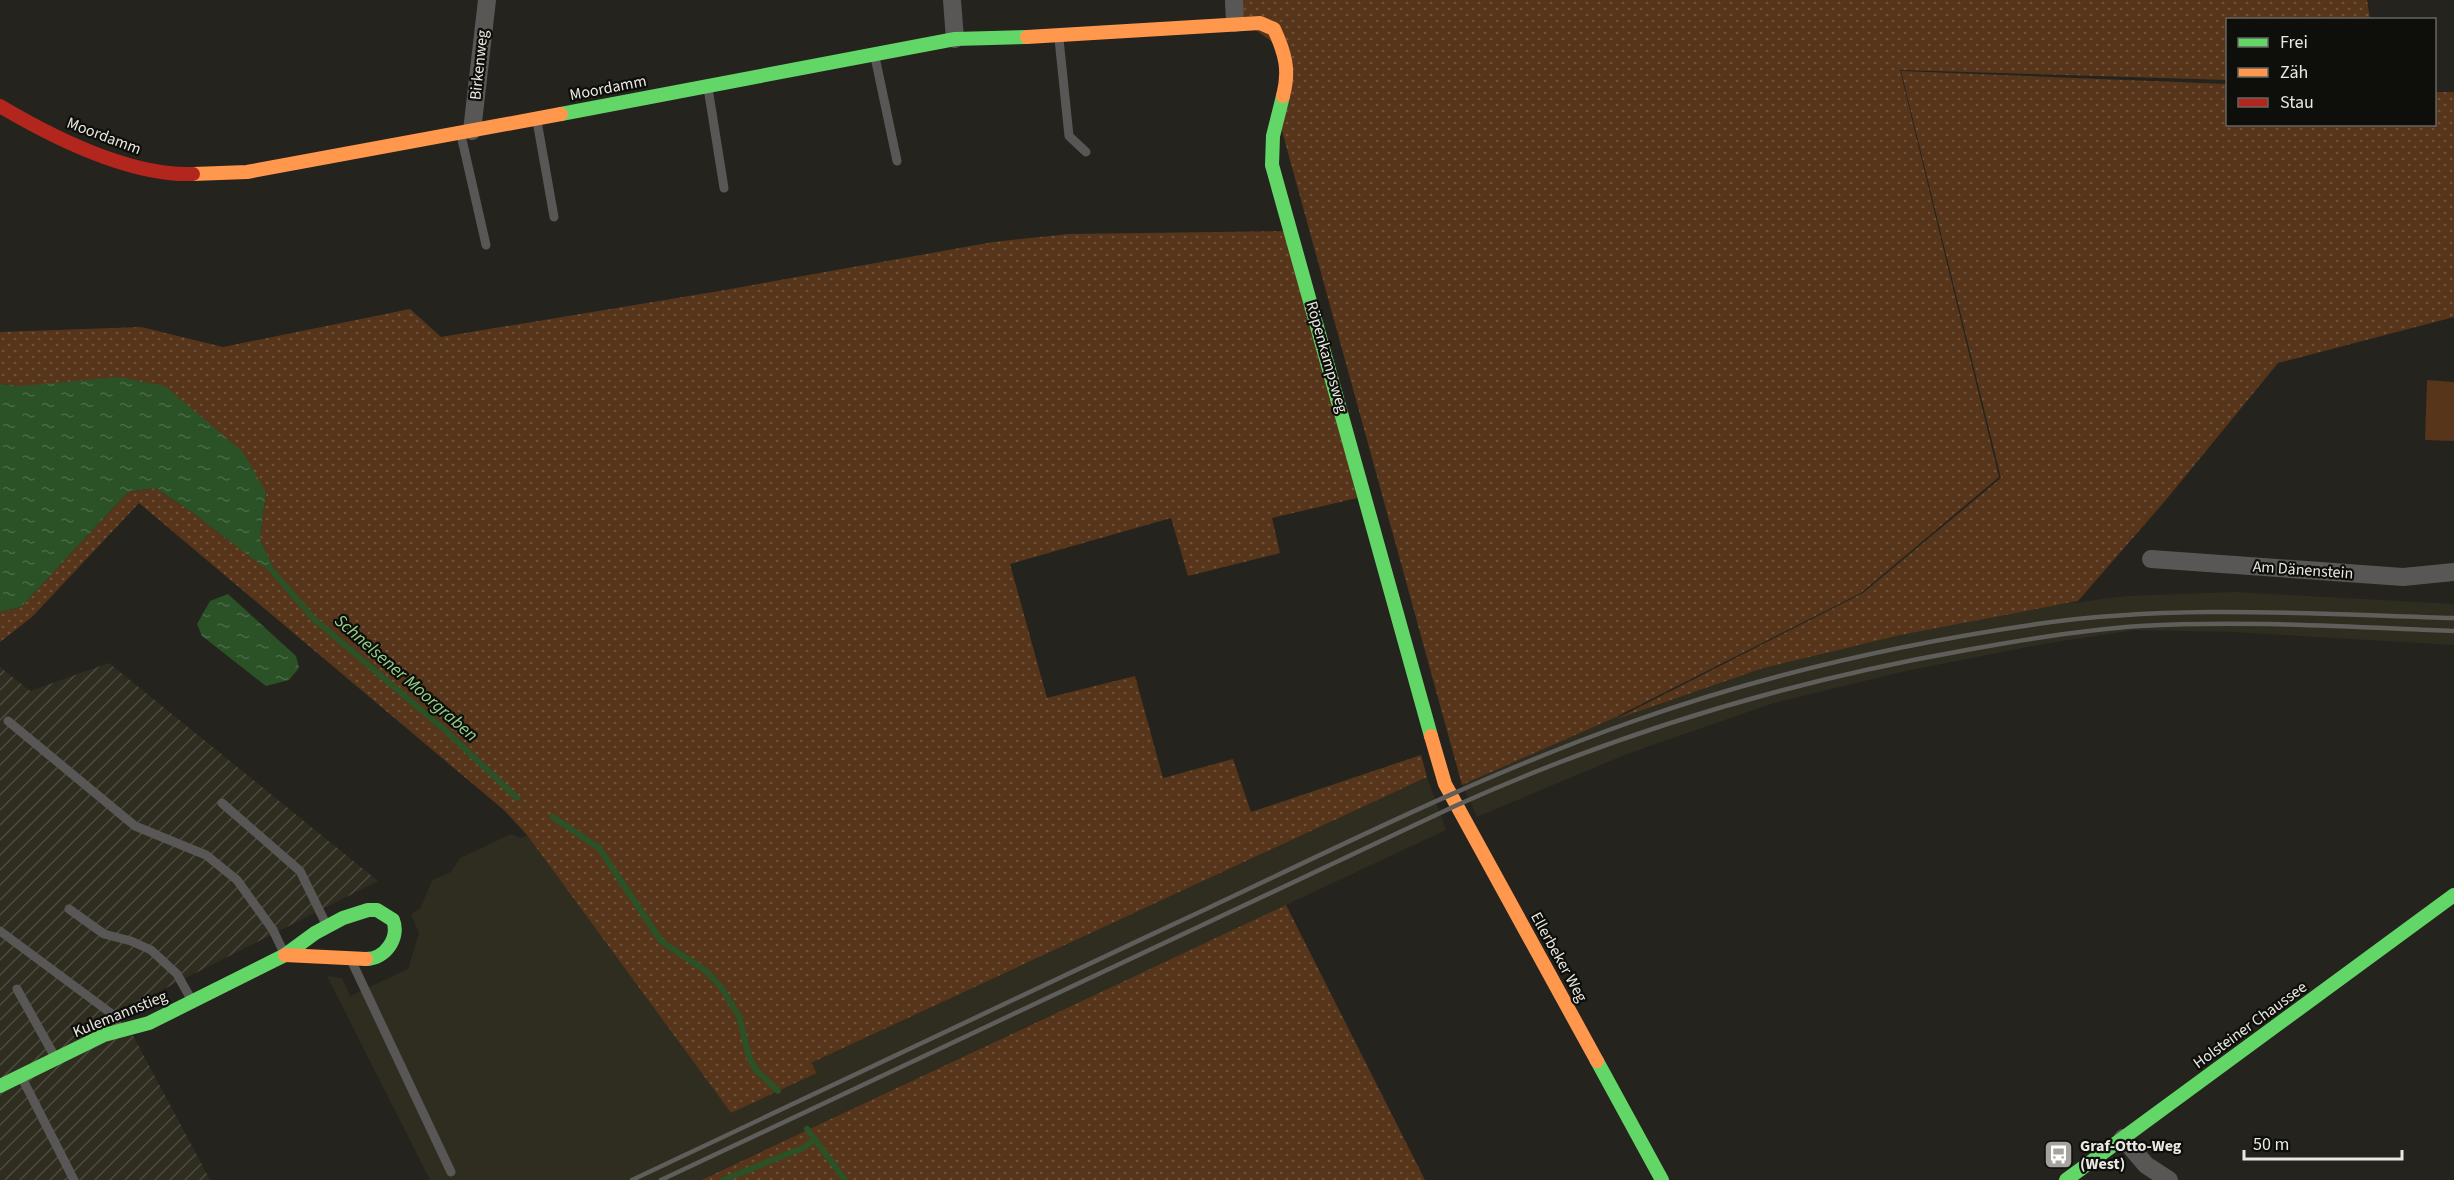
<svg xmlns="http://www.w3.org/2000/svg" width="2454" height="1180" viewBox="0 0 2454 1180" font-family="'Source Sans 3',sans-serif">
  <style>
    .built { fill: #2f2d20 }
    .industrial { fill: url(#industrial-furrows) }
    .grass { fill: url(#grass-dots) }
    .garden { fill: #56351a }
    .water { fill: url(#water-ripples) }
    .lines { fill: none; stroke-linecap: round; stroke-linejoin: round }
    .stream { stroke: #2b5126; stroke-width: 6 }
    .lane { stroke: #585755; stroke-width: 9 }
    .street { stroke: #585755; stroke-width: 18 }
    .fast { stroke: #63d668; stroke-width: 14 }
    .slow { stroke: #ff974d; stroke-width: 14 }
    .jam { stroke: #b3261e; stroke-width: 14 }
    .rail { stroke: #5f5e5a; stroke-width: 4.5 }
    .labels { text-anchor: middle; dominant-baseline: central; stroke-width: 4.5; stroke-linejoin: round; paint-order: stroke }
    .street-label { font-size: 16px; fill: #e9e8e3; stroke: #0e0e0a }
    .poi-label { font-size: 16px; font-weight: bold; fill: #e9e8e3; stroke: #0e0e0a; text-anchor: start }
    .water-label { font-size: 18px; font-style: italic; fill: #92d28b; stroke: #0e0e0a }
  </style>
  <defs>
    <pattern id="industrial-furrows" width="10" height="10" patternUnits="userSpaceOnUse" patternTransform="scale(1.5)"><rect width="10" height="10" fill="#2f2d20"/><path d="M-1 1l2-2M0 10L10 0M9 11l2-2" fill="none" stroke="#4d4b40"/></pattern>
    <pattern id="grass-dots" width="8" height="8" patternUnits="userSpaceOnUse" patternTransform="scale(1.5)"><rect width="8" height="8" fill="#56351a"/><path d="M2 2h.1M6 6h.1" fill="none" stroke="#6e523b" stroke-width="1.8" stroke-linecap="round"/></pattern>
    <pattern id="water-ripples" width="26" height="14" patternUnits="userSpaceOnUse" patternTransform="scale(1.5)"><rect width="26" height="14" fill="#2b5126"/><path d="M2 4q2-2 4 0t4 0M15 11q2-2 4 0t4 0" fill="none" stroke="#4a6a45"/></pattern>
  </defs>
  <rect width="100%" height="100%" fill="#24231e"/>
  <path class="built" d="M2234 592 2454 604V645L2232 632 2136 630 2043 644 1906 671 1774 703 1627 754 1477 817 1462 785 1614 718 1761 668 1899 634 2032 608 2127 596Z
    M1427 777 1446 830 700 1180H430L327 976 342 978 350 996 408 969 419 933 411 914 420 909 432 880 451 872 460 858 511 834 521 838 527 835 731 1113 817 1073 811 1063Z"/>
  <path class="industrial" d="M109 663 378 881 120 1011 210 1180H0V667L30 691Z"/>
  <path class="grass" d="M1226 0H2367L2370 19 2228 20 2227 80 1900 70 1999 477 1861 593 1614 718 1462 785 1282 131 1289 54 1225 8Z
    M1901 71 2227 84 2228 124H2434L2435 92H2454V317L2278 363 2165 501 2078 601 1900 635 1763 668 1616 719 1863 593 2001 478Z
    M1290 231 1357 498 1272 518 1280 553 1188 576 1171 518 1010 564 1047 698 1135 676 1163 778 1233 759 1251 812 1421 755 1427 777 811 1063 817 1073 731 1113 527 835 505 811 139 503 32 617 0 642V612L21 607 128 492 155 488 189 510 277 577 260 539 266 492 20 386 0 384V332L141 327 223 347 410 309 441 337 725 290 993 242 1069 234Z
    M1286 905 1425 1180H701Z"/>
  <path class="garden" d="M2427 380 2454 382V441L2425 440Z"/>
  <path class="water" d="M118 377 165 386 243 452 266 492 260 539 278 578 189 510 155 488 128 492 21 607 0 612V384L20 386Z
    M228 594 296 656 299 668 289 680 266 686 202 636 197 624 210 601Z"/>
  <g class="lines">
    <path class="stream" d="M274 573 314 619 446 731 517 798
      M553 817 599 848 661 941 706 971 721 987 739 1016 749 1057 756 1070 778 1091
      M807 1129 845 1180
      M723 1180 805 1147 815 1139"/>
    <path class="lane" d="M1059 39 1069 136 1086 152
      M875 57 897 161
      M708 88 724 188
      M537 121 554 217
      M461 135 486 245
      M8 721 135 826 206 855 237 880 273 930 284 953
      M222 803 300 871 326 924
      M69 909 104 934 131 941 151 950 177 974 191 999
      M0 931 112 1014 119 1028
      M352 962 451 1172
      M17 989 55 1057
      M22 1078 74 1180"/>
    <path class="street" d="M952 0 955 39
      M1234 0 1235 23
      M472 131 487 0
      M2151 559 2403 577 2454 572
      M2123 1138 2146 1165 2169 1180"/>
    <path class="fast" d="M1283 96 1273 136 1272 165 1431 736
      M561 114 955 39 1027 37
      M1597 1061 1662 1180
      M0 1086 104 1035 149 1023 285 955 315 933 343 918 368 910H377L393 920C400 938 385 959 366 959
      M2066 1180 2454 895"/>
    <path class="slow" d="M1027 37 1260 23 1274 29C1285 53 1290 70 1283 96
      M193 174 247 172 561 114
      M1431 736 1445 784 1597 1061
      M285 955 366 959"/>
    <path class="jam" d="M0 106C54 138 129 176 193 174"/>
    <path class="rail" d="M632 1180C823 1090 1013 999 1204 910 1344 844 1484 774 1631 722 1762 675 1899 644 2037 624 2175 604 2315 614 2454 618
      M661 1180 1455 806C1617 733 1786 682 1961 651 2020 640 2080 630 2140 626 2244 620 2349 627 2454 631"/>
  </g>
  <defs>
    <symbol id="bus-square" viewBox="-11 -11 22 22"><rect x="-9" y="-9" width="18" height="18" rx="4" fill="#a4a39e" stroke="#0e0e0a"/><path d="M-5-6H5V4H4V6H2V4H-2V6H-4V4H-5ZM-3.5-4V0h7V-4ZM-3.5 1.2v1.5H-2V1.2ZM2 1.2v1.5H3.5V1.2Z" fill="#fff"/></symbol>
  </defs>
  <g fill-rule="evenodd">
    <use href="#bus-square" x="2042" y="1138" width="33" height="33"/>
  </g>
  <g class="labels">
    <g class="street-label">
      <text transform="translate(479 65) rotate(-84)">Birkenweg</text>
      <text transform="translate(608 88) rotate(-11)">Moordamm</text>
      <text transform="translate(104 136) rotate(21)">Moordamm</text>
      <text transform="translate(1327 357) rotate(74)">Röpenkampsweg</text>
      <text transform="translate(2303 570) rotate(4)">Am Dänenstein</text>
      <text transform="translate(1559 957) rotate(61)">Ellerbeker Weg</text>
      <text transform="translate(120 1014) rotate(-22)">Kulemannstieg</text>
      <text transform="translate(2250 1025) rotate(-36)">Holsteiner Chaussee</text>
    </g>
    <g class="poi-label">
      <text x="2080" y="1146">Graf-Otto-Weg<tspan x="2080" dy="18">(West)</tspan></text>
    </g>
    <g class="water-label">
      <text transform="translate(406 678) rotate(41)">Schnelsener Moorgraben</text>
    </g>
  </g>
  <rect x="2226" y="18" width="210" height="108" fill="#0e0e0a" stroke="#666561" stroke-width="1.5"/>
  <rect x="2238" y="38" width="30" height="9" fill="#63d668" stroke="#666561" stroke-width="1.5"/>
  <text x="2280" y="48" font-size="18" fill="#e9e8e3">Frei</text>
  <rect x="2238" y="68" width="30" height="9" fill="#ff974d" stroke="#666561" stroke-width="1.5"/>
  <text x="2280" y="78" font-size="18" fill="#e9e8e3">Zäh</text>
  <rect x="2238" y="98" width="30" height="9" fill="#b3261e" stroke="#666561" stroke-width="1.5"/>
  <text x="2280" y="108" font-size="18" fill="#e9e8e3">Stau</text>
  <path d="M2244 1150v9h158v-9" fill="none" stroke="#e9e8e3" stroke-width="3"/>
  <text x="2253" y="1150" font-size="18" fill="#e9e8e3" stroke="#0e0e0a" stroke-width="4.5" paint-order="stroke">50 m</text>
</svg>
